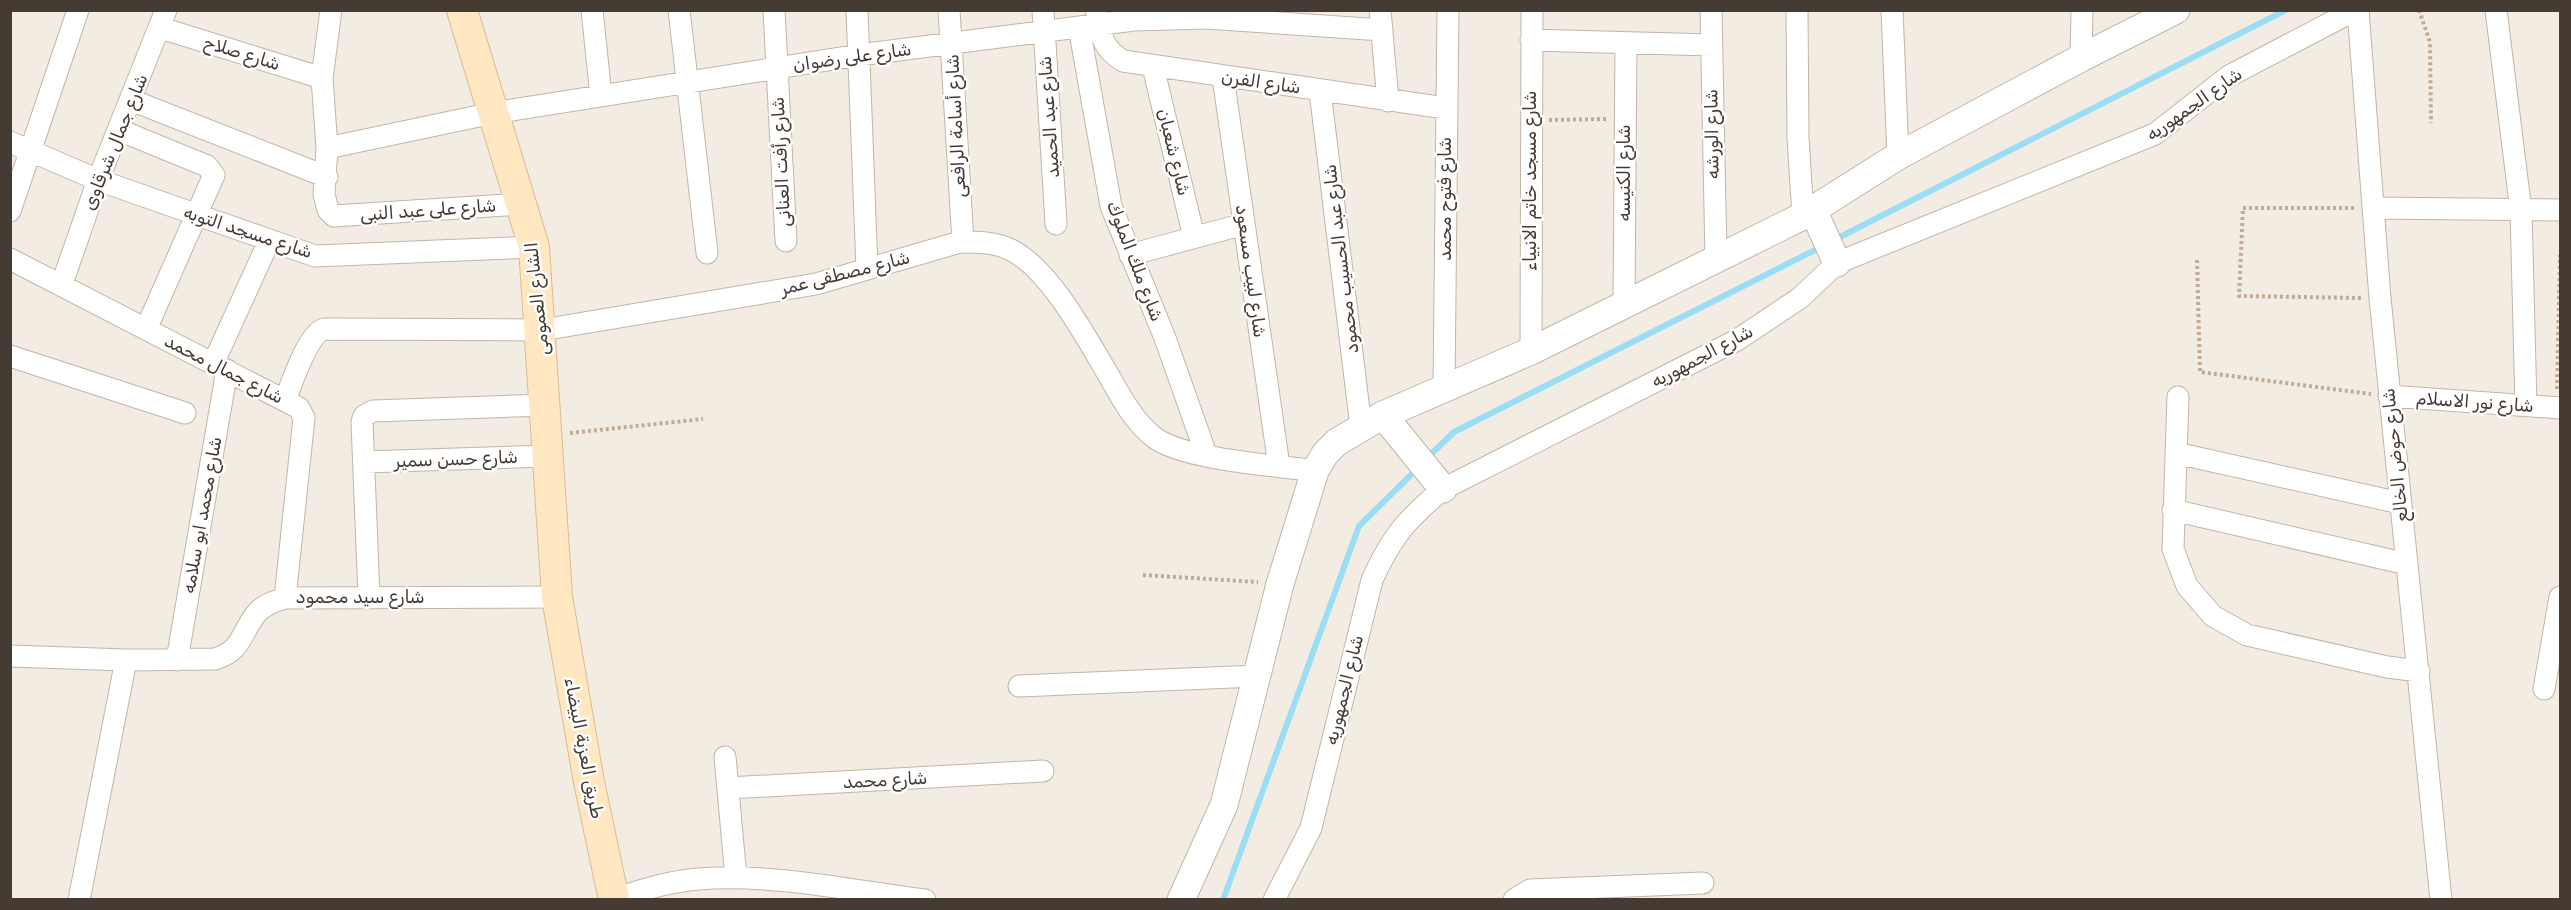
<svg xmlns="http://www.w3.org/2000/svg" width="2571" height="910" viewBox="0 0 2571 910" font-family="Rubik,Vazirmatn,sans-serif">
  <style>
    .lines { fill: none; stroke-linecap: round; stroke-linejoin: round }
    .stream { stroke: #99def5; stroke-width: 6 }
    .minor-casing { stroke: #c2b5a8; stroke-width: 23 }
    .tertiary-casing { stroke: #c2b5a8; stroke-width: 29 }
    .secondary-casing { stroke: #dabc91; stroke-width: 32 }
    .path { stroke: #c2ab95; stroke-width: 4; stroke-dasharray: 3 3; stroke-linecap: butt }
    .minor { stroke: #fff; stroke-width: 21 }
    .tertiary { stroke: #fff; stroke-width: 27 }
    .secondary { stroke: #ffe7c1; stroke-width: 30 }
    .labels { text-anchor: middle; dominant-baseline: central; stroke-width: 5; stroke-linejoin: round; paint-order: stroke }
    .street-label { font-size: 18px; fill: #453b33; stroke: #fff }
  </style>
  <rect width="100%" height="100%" fill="#f3ece3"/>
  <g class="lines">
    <path class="stream" d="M1834 240 2286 10
      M1426 459 1454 432 1823 246
      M1223 900 1359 526 1417 469"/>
    <defs>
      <path id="minor" d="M331 10 322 78 327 148 324 194 328 210 334 216 521 204
        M592 10 601 96
        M679 10 707 253
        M774 10 786 241
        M857 10 867 269
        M949 10 963 242
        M1043 10 1056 224
        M1380 10 1388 101
        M1711 10 1716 258
        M1797 10 1798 138 1803 216
        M1892 10 1898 156
        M2358 10 2380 298 2441 900
        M2496 10 2521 211 2526 405
        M1097 13C1100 35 1103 49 1123 61L1445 108
        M1079 27 1111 206 1165 338 1206 454
        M161 28 322 78
        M1531 40 1711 45
        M2081 58 2082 10
        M1153 67 1194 237
        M1223 77 1279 466
        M1320 91 1361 427
        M131 100 327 177
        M119 130 207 166 214 175 146 329
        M10 142 98 180 315 256 534 247
        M327 148 493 113 859 55 1134 20 1206 18 1382 30
        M2373 208 2560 210
        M10 211 78 10
        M1130 255 1244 224
        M10 259 299 408 304 418 285 598
        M65 275 98 180 166 10
        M1624 304 1626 43
        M1531 351 1532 10
        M10 356 185 413
        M213 364 269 241
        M1444 388 1448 10
        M2389 396 2560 408
        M2178 397 2173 549 2187 586 2213 616 2247 635 2387 667 2419 671
        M285 400C292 383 307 335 324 329L542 330 816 284 960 242C977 242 994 242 1009 249 1049 267 1087 339 1109 376 1122 399 1134 422 1155 438 1186 460 1275 465 1315 471
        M2176 453 2400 503
        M364 462 549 456
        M2173 510 2407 564
        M369 597 362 422 364 416 373 411 546 405
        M10 656 126 660 215 659C243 650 240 634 256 614 263 605 275 601 285 598L557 597
        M177 660 227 370
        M1019 686 1257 676
        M2544 689 2560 597
        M725 757 736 878
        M728 788 1043 771
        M614 899C642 890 670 881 699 879 772 873 853 891 925 900
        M79 900 126 660
        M1274 900 1311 828 1372 580C1392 536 1406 520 1443 489L1737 340 1800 298 1837 263 2155 134 2229 76 2355 10
        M1514 900 1530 890 1703 883"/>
      <path id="tertiary" d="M1813 210 1837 263
        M1383 415 1443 489
        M1181 900 1224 805 1280 584 1315 471 1325 454 1337 442 1383 415 1531 351 1803 216 1898 156 2081 58 2176 10"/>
      <path id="secondary" d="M462 10 534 247 557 597 589 782 614 900"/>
    </defs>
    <use href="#minor" class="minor-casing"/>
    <use href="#tertiary" class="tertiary-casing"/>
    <use href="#secondary" class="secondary-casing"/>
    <path class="path" d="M2419 10 2430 42 2431 123
      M1549 120 1607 119
      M2354 208H2243L2239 296 2362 298
      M2197 260 2200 372 2371 394
      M2557 389 2560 255
      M570 433 703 419
      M1143 575 1258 582"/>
    <use href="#minor" class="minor"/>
    <use href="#tertiary" class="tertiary"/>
    <use href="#secondary" class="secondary"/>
  </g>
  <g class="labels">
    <g class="street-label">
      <text transform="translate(242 53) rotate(17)">شارع صلاح</text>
      <text transform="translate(852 57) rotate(-8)">شارع على رضوان</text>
      <text transform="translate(1261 82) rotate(8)">شارع الفرن</text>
      <text transform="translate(2194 104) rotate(-35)">شارع الجمهوريه</text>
      <text transform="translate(1049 117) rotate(-94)">شارع عبد الحميد</text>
      <text transform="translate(956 126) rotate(-93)">شارع أسامة الرافعى</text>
      <text transform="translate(1712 134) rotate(-91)">شارع الورشه</text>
      <text transform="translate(115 142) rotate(-68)">شارع جمال شرقاوى</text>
      <text transform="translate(1174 152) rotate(76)">شارع شعبان</text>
      <text transform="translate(781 162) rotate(-93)">شارع رأفت العنانى</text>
      <text transform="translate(1624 173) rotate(-90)">شارع الكنيسه</text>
      <text transform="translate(1530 181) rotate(-90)">شارع مسجد خاتم الانبياء</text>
      <text transform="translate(1445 199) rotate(-90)">شارع فتوح محمد</text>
      <text transform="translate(428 210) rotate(-4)">شارع على عبد النبى</text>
      <text transform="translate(248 232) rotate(18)">شارع مسجد التوبه</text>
      <text transform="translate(1341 259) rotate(-97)">شارع عبد الحسيب محمود</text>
      <text transform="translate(1135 261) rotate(69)">شارع ملك الملوك</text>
      <text transform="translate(1251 271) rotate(82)">شارع لبيب مسعود</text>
      <text transform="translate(845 273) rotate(-14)">شارع مصطفى عمر</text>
      <text transform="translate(537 299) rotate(-96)">الشارع العمومى</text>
      <text transform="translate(1702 356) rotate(-28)">شارع الجمهوريه</text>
      <text transform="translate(224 369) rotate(27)">شارع جمال محمد</text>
      <text transform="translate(2475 402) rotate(4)">شارع نور الاسلام</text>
      <text transform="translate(2395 455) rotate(-96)">شارع حوض الخالع</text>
      <text transform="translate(456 459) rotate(-2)">شارع حسن سمير</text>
      <text transform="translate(202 515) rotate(-80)">شارع محمد ابو سلامه</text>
      <text x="360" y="597">شارع سيد محمود</text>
      <text transform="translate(1344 690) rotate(-76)">شارع الجمهوريه</text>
      <text transform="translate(584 748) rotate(79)">طريق العزبة البيضاء</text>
      <text transform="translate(885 780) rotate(-3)">شارع محمد</text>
    </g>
  </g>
  <rect width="2571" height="910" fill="none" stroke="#453b33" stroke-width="24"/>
</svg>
